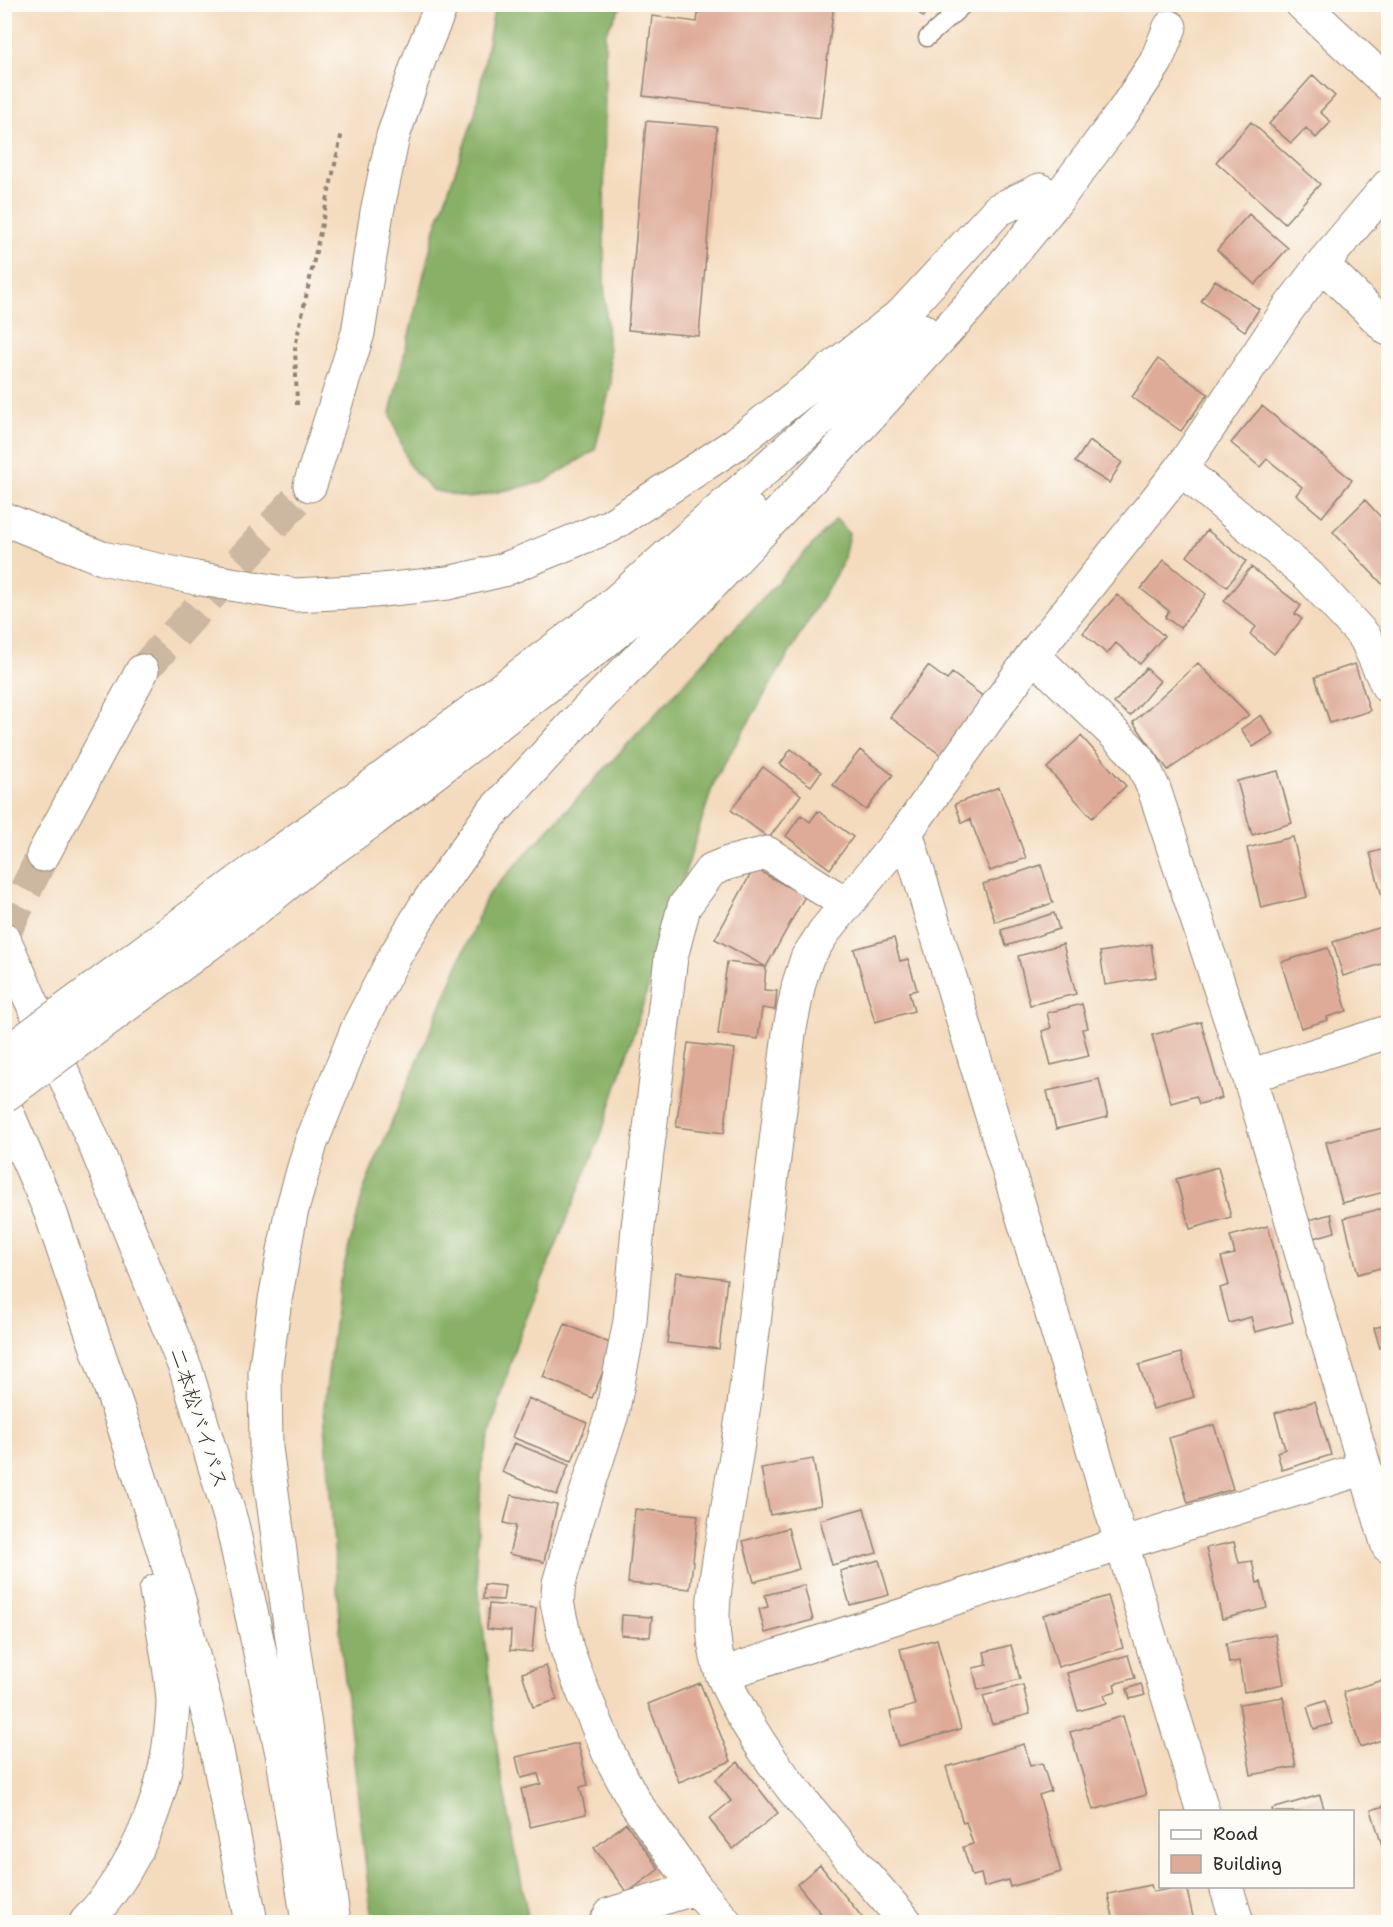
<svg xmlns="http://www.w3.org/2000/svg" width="1393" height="1927" viewBox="0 0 1393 1927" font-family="'Shantell Sans','Klee One',sans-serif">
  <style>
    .forest { fill: #88b066; stroke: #5a6e48; stroke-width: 1.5 }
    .building { fill: #deab98 }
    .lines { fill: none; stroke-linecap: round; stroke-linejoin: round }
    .minor-tunnel { stroke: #ccb8a1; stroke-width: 33; stroke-dasharray: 33 16; stroke-linecap: butt }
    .service-casing { stroke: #908374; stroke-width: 19 }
    .minor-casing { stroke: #908374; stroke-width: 35 }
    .tertiary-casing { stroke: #908374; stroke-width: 35 }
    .trunk-casing { stroke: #908374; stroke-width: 35 }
    .path { stroke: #908374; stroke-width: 4; stroke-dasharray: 4.5 4.5; stroke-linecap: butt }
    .service { stroke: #fff; stroke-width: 16 }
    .minor { stroke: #fff; stroke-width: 33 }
    .tertiary { stroke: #fff; stroke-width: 33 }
    .trunk { stroke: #fff; stroke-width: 33 }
    .trunk-bridge-casing { stroke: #908374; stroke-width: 35; stroke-linecap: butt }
    .trunk-bridge { stroke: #fff; stroke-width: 33 }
    .labels { text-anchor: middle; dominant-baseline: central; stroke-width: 4.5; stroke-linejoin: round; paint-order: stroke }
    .street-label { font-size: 21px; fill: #2b2b2b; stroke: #fdfcf7 }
  </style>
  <rect width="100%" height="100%" fill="#fdfcf7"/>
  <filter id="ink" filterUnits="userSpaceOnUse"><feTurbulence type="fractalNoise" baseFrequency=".0167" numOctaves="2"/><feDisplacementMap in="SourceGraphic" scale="12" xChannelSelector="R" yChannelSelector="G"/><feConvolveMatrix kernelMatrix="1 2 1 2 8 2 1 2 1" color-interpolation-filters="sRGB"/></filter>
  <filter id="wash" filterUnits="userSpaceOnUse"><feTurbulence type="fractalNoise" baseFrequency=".008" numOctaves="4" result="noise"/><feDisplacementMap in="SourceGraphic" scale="24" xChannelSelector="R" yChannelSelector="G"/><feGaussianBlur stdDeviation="1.35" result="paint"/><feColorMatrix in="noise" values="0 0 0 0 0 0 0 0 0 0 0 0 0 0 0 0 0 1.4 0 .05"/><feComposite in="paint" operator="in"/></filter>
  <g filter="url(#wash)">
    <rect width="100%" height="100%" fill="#f4dbbe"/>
    <path class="forest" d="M495 5H622L605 33 604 282 611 384 595 450 544 482 469 498 432 490 409 465 390 413 435 229 475 114Z
      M836 519 849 533 843 562 715 779 601 1135 516 1344 482 1463 476 1566 499 1764 529 1922H372L341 1645 324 1407 339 1285 365 1186 487 896Z"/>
    <g id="blocks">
      <path class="building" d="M699 4H834L820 118 643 96 652 16 697 22Z
        M909 4H934L923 17Z
        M1313 75 1335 96 1320 112 1331 122 1316 138 1306 128 1291 143 1269 124Z
        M646 121 717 127 699 336 628 330Z
        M1251 122 1320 184 1285 223 1216 162Z
        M1249 214 1288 248 1255 285 1217 250Z
        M1215 280 1259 309 1245 331 1201 301Z
        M1158 359 1208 394 1181 431 1132 397Z
        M1262 406 1352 480 1322 517 1296 495 1302 487 1267 459 1260 467 1231 443Z
        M1089 441 1122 462 1109 483 1075 462Z
        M1365 500 1388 525V590L1333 532Z
        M1207 530 1246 561 1227 587 1187 556Z
        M1164 560 1206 594 1180 628 1165 617 1169 611 1141 589Z
        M1251 567 1301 606 1295 614 1302 619 1274 654 1250 634 1256 627 1224 601Z
        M1117 595 1164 636 1140 664 1116 643 1107 654 1083 633Z
        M1198 663 1249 715 1168 770 1133 722Z
        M1355 664 1370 711 1330 723 1315 677Z
        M928 666 947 680 952 673 985 698 942 756 890 717Z
        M1146 668 1160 681 1130 716 1114 703Z
        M1261 715 1273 734 1253 747 1241 729Z
        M1081 736 1126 786 1092 818 1047 768Z
        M791 749 821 772 811 786 780 764Z
        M860 750 893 775 866 810 833 785Z
        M763 767 801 795 769 838 731 810Z
        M1278 771 1292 823 1252 835 1237 781Z
        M999 787 1026 858 990 871 970 819 962 823 955 804Z
        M818 811 853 837 830 869 786 836 801 815 810 822Z
        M1293 837 1307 897 1261 908 1247 848Z
        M1388 848V918L1370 853Z
        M1041 865 1053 903 995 922 983 884Z
        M754 868 805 896 766 967 715 939Z
        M1054 913 1059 929 1006 946 1001 930Z
        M1382 927 1388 949V962L1343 976 1333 942Z
        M894 938 900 961 908 959 917 990 909 992 914 1011 875 1022 854 949Z
        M1063 944 1076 994 1030 1005 1018 956Z
        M1151 944 1156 977 1105 985 1100 952Z
        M1328 948 1347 1011 1327 1017 1328 1020 1301 1028 1281 962Z
        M727 962 766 967 764 990 777 991 775 1010 762 1008 758 1039 718 1034Z
        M1082 1004 1088 1028 1082 1029 1089 1056 1051 1065 1042 1031 1051 1028 1047 1013Z
        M1201 1022 1222 1098 1199 1104 1196 1096 1171 1103 1152 1035Z
        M688 1043 735 1049 724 1133 676 1127Z
        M1099 1079 1108 1117 1056 1129 1047 1091Z
        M1383 1128 1388 1150V1191L1342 1203 1326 1142Z
        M1218 1167 1231 1217 1190 1229 1176 1179Z
        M1388 1207V1266L1358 1274 1344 1218Z
        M1331 1214 1335 1232 1314 1238 1309 1220Z
        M1268 1226 1293 1322 1255 1332 1251 1317 1229 1323 1220 1288 1229 1285 1221 1257 1235 1254 1230 1236Z
        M676 1272 727 1279 719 1349 667 1343Z
        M1388 1294V1312L1383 1296Z
        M565 1324 614 1345 592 1398 543 1377Z
        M1388 1324V1345L1380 1348 1374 1328Z
        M1181 1353 1194 1397 1153 1409 1139 1365Z
        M528 1398 587 1423 572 1461 512 1437Z
        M1315 1401 1331 1455 1282 1470 1277 1452 1285 1449 1275 1413Z
        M1214 1425 1233 1489 1188 1503 1169 1438Z
        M514 1443 569 1465 557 1495 502 1472Z
        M813 1459 821 1505 770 1515 761 1468Z
        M511 1495 557 1505 544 1562 509 1554 516 1526 504 1523Z
        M864 1508 877 1553 832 1565 820 1520Z
        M635 1509 698 1515 690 1589 628 1583Z
        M788 1528 799 1569 754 1582 743 1541Z
        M1234 1542 1239 1563 1252 1561 1257 1583 1261 1582 1267 1608 1222 1619 1206 1548Z
        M879 1560 889 1595 850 1605 840 1571Z
        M484 1584 505 1586 503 1600 483 1599Z
        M804 1585 813 1620 765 1633 759 1609 768 1607 765 1595Z
        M1108 1596 1123 1648 1058 1667 1043 1615Z
        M489 1604 536 1608 532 1652 510 1650 511 1631 487 1629Z
        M622 1615 652 1617 650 1637 621 1635Z
        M1275 1634 1284 1684 1244 1692 1239 1661 1229 1663 1226 1643Z
        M937 1639 961 1729 899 1746 890 1712 915 1705 900 1649Z
        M1011 1645 1020 1679 978 1690 973 1668 987 1665 984 1652Z
        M1128 1655 1135 1678 1114 1684 1116 1691 1104 1695 1107 1703 1078 1711 1067 1673Z
        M546 1666 557 1700 533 1707 522 1673Z
        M1387 1679 1388 1738 1360 1747 1343 1692Z
        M700 1683 731 1761 679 1782 648 1704Z
        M1141 1684 1145 1695 1130 1699 1127 1689Z
        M1023 1685 1030 1714 992 1724 983 1696Z
        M1283 1697 1296 1767 1251 1775 1239 1704Z
        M1325 1701 1332 1724 1314 1729 1307 1707Z
        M1123 1716 1146 1795 1093 1810 1070 1732Z
        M578 1743 588 1785 580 1787 586 1814 530 1827 521 1789 541 1784 538 1774 521 1778 516 1757Z
        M1024 1744 1030 1766 1042 1763 1051 1791 1039 1795 1061 1872 1010 1887 1008 1880 984 1887 981 1874 972 1876 963 1847 973 1844 966 1822 963 1823 946 1767Z
        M738 1762 778 1813 733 1849 709 1819 731 1801 715 1780Z
        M1320 1795 1325 1812H1273L1272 1809Z
        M1388 1805V1850L1384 1852 1371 1810Z
        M626 1823 659 1869 627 1893 594 1848Z
        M820 1865 866 1922H828L797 1884Z
        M1151 1885 1153 1892 1186 1886 1193 1917 1165 1922H1114L1108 1894Z"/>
    </g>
  </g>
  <g filter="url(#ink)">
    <use href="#blocks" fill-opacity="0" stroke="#908374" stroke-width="1.5"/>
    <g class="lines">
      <path class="minor-tunnel" d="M142 671 310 485
        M4 934 43 855"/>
      <defs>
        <path id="service" d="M927 38 965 4"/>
        <path id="minor" d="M1322 264 1388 329
          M1181 469 1309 576 1365 637 1388 687
          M310 485 358 333 377 212 393 136 420 57 442 4
          M1033 655 1131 750 1143 765 1154 789 1249 1076 1388 1546
          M906 832 1203 1812
          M43 855 142 671
          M1249 1076 1388 1032
          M722 1674 1121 1544 1365 1468
          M1226 1886 1237 1922
          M606 1922 611 1914 696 1888
          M725 1922 696 1888 636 1804 610 1756 579 1682 567 1649 557 1602 559 1583 576 1524 612 1414 630 1321 638 1227 671 957 684 907 711 870 728 863 767 853 846 904
          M906 1922C843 1847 762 1767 723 1676 703 1628 718 1568 726 1519 732 1481 738 1443 744 1405 760 1281 774 1157 789 1033L799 983 807 958 824 932 906 832 1033 655 1181 469 1288 309 1322 264 1388 186"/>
        <path id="tertiary" d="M1302 4 1388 84"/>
        <path id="trunk" d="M4 519 102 558 196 578 295 595 373 591 448 583 503 570 610 526 734 445 903 313 998 210 1040 190
          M238 882 364 792 603 613 922 330
          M256 909 314 862 373 820 601 645 726 537 750 511
          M4 939 95 1145 186 1370 232 1524 283 1758 308 1922
          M4 1105 50 1211 123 1424 178 1596 215 1741 251 1922
          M86 1922C135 1870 165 1799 171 1728 172 1719 173 1709 173 1700 170 1664 163 1626 156 1591
          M334 1922 288 1611 266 1448 265 1373 275 1300 291 1213 311 1143 359 1025 395 956 424 908 490 815 589 708 714 582 853 434 971 304 1056 201 1123 112 1156 62 1170 27"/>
      </defs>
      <use href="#service" class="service-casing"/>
      <use href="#minor" class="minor-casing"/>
      <use href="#tertiary" class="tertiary-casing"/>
      <use href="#trunk" class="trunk-casing"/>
      <path class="path" d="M297 405 295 347 342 132"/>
      <use href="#service" class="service"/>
      <use href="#minor" class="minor"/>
      <use href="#tertiary" class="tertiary"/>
      <use href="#trunk" class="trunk"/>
      <defs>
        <path id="trunk-bridge" d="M4 1055 238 882
          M4 1096 256 909"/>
      </defs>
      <use href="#trunk-bridge" class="trunk-bridge-casing"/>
      <use href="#trunk-bridge" class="trunk-bridge"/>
    </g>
  </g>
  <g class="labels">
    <g class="street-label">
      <text transform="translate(199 1418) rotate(72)">二本松バイパス</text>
    </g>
  </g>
  <rect width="1393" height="1927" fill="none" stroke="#fdfcf7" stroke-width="24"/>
  <rect x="1159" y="1810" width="195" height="78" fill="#fdfcf7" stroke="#a9a8a5" stroke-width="1.5"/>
  <rect x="1171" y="1830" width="30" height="9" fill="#ffffff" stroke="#a9a8a5" stroke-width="1.5"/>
  <text x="1213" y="1840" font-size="18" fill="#2b2b2b">Road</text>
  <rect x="1171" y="1855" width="30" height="18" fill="#deab98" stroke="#a9a8a5" stroke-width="1.5"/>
  <text x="1213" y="1870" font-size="18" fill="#2b2b2b">Building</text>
</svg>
